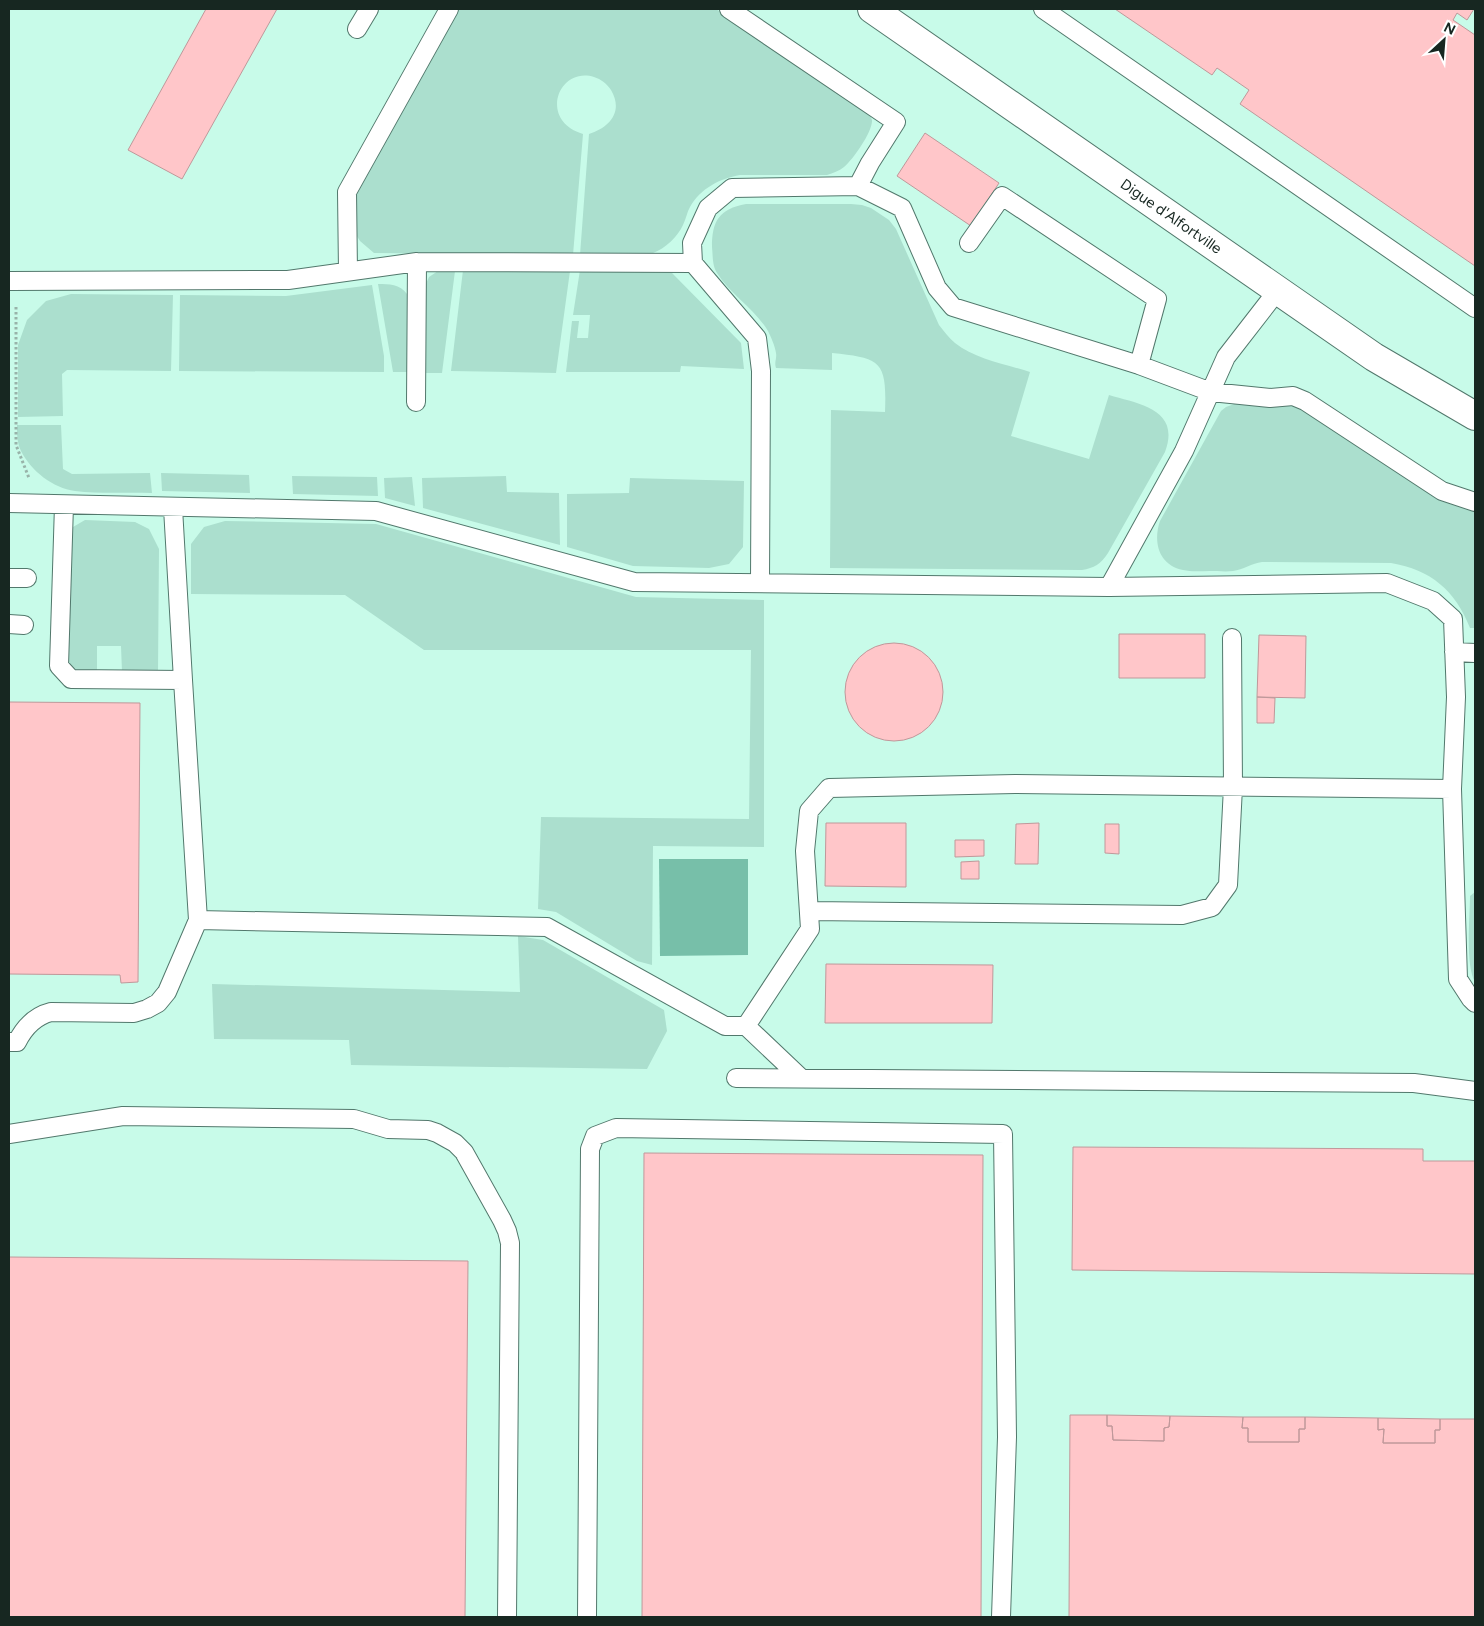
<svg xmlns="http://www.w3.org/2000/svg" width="1484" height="1626" viewBox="0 0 1484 1626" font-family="Figtree,sans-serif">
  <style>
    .built { fill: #c8fbe9 }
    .green { fill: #abdfce }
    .water { fill: #77bfa9 }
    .building { fill: #ffc6c9; stroke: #bf989a }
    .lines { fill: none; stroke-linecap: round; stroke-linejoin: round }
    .service-casing { stroke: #52786c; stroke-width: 20 }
    .tertiary-casing { stroke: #52786c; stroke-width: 30 }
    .path { stroke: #98b3a9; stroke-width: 3; stroke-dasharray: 2.5 2.5; stroke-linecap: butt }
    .service { stroke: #fff; stroke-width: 18 }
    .tertiary { stroke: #fff; stroke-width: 28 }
    .labels { text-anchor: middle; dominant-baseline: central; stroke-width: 4; stroke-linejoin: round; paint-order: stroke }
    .street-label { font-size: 15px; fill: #172721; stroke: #fff }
  </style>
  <rect width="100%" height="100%" fill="#ddfef2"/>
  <path class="built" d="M9 9H1475V1617H9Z"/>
  <path class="green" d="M457 9H716L862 108C867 112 870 114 872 120 873 131 853 160 844 167 839 171 833 173 827 175H740C719 179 701 188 690 207 687 212 686 219 683 225 678 236 665 249 653 253 632 260 602 256 580 255L589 134C609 128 624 112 611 90 607 84 601 79 594 77 558 66 538 121 583 134L573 255 374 253 360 241 355 233 353 196Z
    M746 204H851L862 205 871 208 889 220 896 229 900 238 939 325C944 331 949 338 955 343 975 359 1005 364 1030 372L1011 436 1089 459 1109 395C1139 404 1181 409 1165 452L1108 553C1101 564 1094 568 1082 570L830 568 831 410 885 412C887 361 881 358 832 353V370L776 368C774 363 777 358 776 353 775 346 771 337 768 331 755 309 731 295 717 273 712 265 713 256 712 247 712 221 719 209 746 204Z
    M441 269 455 271 442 373H422L423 290 429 277Z
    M463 270 570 271 556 373 451 371Z
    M580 270 672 273 741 343 744 369 681 366 680 372H566L572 321H579L577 338H588L590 315H573Z
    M378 284C389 284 400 284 407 294 412 303 408 358 408 372H393Z
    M372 285 384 356V372L179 371 180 295 286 296Z
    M71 294 173 295 171 371 67 370 62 374 63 416 18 417V345L27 320 46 301Z
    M1237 403H1293L1433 496 1449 503 1475 511V628H1470C1455 590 1431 570 1391 563L1262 562C1252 563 1243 570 1233 571 1226 572 1217 571 1210 571 1201 571 1191 572 1183 570 1158 565 1153 541 1160 521L1221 411 1226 407Z
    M17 425H61L63 469 72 474 150 473 152 493C126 492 100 494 75 491 53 488 31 471 21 451 17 443 17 434 17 425Z
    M161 473 249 475 250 493 162 491Z
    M292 476 377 477 378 496 293 494Z
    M506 476 507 492 559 493 560 545 423 508 422 478Z
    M412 477 415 506 385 498 384 478Z
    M630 478 744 481 743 547 729 564 709 568 633 566 567 547V494L629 493Z
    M85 520 135 522 149 529 159 549 158 671 122 672 121 646H97V671H74L66 662 67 539 73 527Z
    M225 521 376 524 636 597 764 600V847L653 846 652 965 637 961 556 912 538 909 541 817 749 819 751 650H424L345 595 191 594V544L204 527Z
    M1475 892V982C1465 965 1470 917 1470 896Z
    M518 936 543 940 664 1010 667 1031 647 1069 351 1065 349 1040 214 1039 212 984 520 992Z"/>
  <path class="water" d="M659 859H748V955L660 956Z"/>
  <path class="building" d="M206 9H277L182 179 128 150Z
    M1115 9H1474L1467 20 1457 13 1453 20 1475 35V266L1240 104 1249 90 1217 68 1212 75Z
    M925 133 999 183 971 226 897 176Z
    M1119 634H1205V678H1119Z
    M1259 635 1306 636 1305 698 1257 697Z
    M845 692a49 49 0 1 1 98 0a49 49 0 1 1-98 0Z
    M1257 697 1275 698 1274 723H1257Z
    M9 702 140 703 138 982 121 983 120 975 9 974Z
    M826 823H906V887L825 886Z
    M1039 823 1038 864H1015L1016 824Z
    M1105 824H1119V854L1105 853Z
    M955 840H984V856L955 857Z
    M979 861V879H961V862Z
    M826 964 993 965 992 1023H825Z
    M1073 1147 1423 1149V1161H1475V1274L1072 1270Z
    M644 1153 983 1155 981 1617H642Z
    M9 1257 468 1261 465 1617H9Z
    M1070 1415H1107V1426H1112L1113 1440 1164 1441V1428L1169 1427 1170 1416 1243 1417 1242 1428H1248V1442H1299V1429H1305V1417L1378 1418V1430L1384 1429 1383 1443H1435V1430H1440V1419H1475V1617H1069Z
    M1107 1415 1170 1416 1169 1427 1164 1428V1441L1113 1440 1112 1426H1107Z
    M1243 1417H1305V1429H1299V1442H1248V1428H1242Z
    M1378 1418 1440 1419V1430H1435V1443H1383L1384 1429 1378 1430Z"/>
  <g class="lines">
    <defs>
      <path id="service" d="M729 9 896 122 870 163 858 186
        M1043 9 1475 308
        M357 29 369 9
        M969 243 1002 196 1157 299 1139 365
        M348 272 347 192 449 9
        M9 281 288 280 417 262 693 263
        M416 402 417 262
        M9 503 376 511 634 582 1109 587 1387 583 1433 601 1453 619 1456 697 1452 789 1458 979 1471 999 1475 1003
        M64 505 59 666 71 679 183 680
        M9 578H27
        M760 583 761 371 757 338 693 263 692 243 708 208 732 188 858 186 902 208 937 288 953 307 1139 365 1211 392 1270 398 1293 396 1305 401 1442 491 1475 502
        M1109 587 1184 451 1226 357 1278 290
        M9 624 24 625
        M1454 652 1475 653
        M809 911 1182 915 1212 907 1228 885 1233 787 1232 638
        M198 920 547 927 725 1026H746L802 1079
        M746 1026 810 929 805 851 809 811 829 788 1015 784 1452 789
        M9 1042H17C24 1028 35 1016 51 1012L134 1013 147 1009 158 1003 167 992 198 920 183 680 173 508
        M736 1078 1414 1083 1475 1091
        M9 1134 123 1116 354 1119 388 1129 428 1130 437 1133 455 1143 464 1152 502 1220 507 1231 510 1243 507 1617
        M587 1617 590 1149 595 1136 616 1128 1003 1134 1007 1437 1001 1617"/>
      <g id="tertiary">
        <path id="s1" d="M872 9 1374 357 1475 416"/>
      </g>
    </defs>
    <use href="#service" class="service-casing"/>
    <use href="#tertiary" class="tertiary-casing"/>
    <path class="path" d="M16 307V445L29 478"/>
    <use href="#service" class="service"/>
    <use href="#tertiary" class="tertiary"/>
  </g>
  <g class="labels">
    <g class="street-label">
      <text stroke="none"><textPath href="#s1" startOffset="364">Digue d'Alfortville</textPath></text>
    </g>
  </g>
  <rect width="1484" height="1626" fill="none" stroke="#172721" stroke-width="20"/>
  <g transform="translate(1444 40) rotate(26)" stroke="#ffffff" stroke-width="4" paint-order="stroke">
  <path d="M0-4L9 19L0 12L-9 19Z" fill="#172721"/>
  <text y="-8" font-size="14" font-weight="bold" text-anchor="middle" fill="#172721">N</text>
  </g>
</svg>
